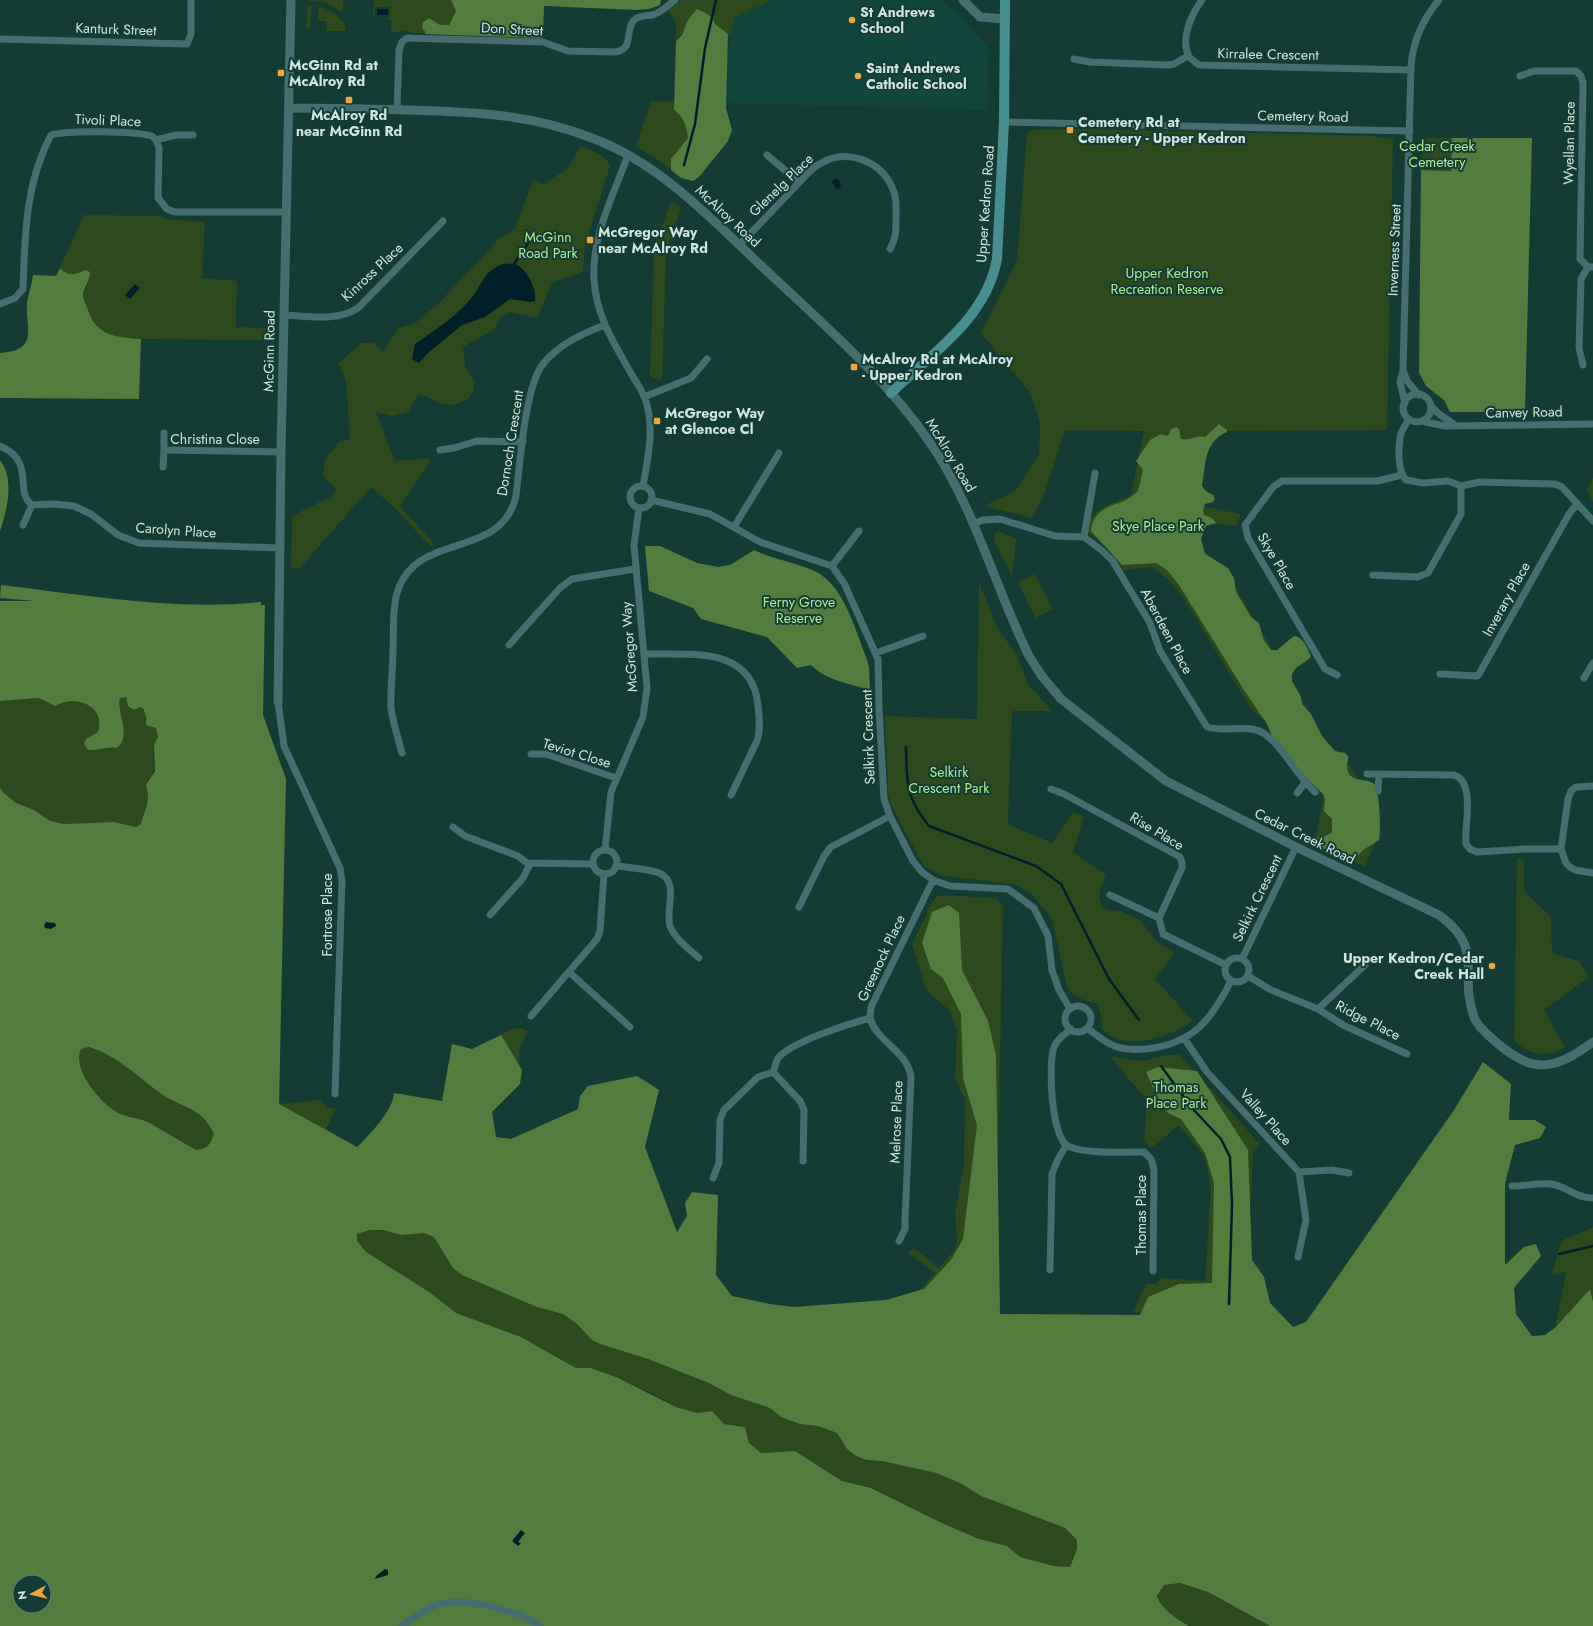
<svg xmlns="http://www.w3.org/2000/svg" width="1593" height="1626" viewBox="0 0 1593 1626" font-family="Jost,sans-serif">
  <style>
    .built { fill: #10463c }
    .green { fill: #2c4a1b }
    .forest { fill: #537d3c; fill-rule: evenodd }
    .water { fill: #002029 }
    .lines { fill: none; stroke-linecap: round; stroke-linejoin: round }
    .stream { stroke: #002029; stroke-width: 2.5 }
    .minor { stroke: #446e70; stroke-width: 7 }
    .tertiary { stroke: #446e70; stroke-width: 9 }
    .secondary { stroke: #478e91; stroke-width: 10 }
    .poi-dot { fill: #efa73d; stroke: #133c34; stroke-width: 1.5 }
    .labels { text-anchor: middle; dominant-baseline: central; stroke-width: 4; stroke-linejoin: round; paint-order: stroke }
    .poi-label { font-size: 14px; font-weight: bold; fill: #cfe5df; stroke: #133c34; text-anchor: start }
    .street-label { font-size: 14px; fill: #cfe5df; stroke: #133c34 }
    .park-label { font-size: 14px; fill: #b0ec91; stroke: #133c34 }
  </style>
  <rect width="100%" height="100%" fill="#133c34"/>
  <path class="built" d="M735 0H942L950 9H955L989 49 987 110 726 103 729 39 735 17Z"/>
  <path class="green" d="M307 0H343V13L325 2 307 1Z
    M374 0H451L456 11 449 25H440L429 18 423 22 422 28 426 33H411L409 31 391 32V20L385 19 390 17V7H375V15H373Z
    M681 0H773L735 17 729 39 728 34 715 24 714 20 693 15C686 23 684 33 676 41V22L668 10Z
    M307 6H312L310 28H306Z
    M318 7C329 7 347 21 346 31H326L327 21H318Z
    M651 101 726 103 713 149 688 180 636 146Z
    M1086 129 1371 136 1393 139 1387 430 1220 431 1196 457 1195 505 1241 514 1236 526 1205 523 1196 543 1229 577 1337 760 1349 765 1376 807 1377 838 1365 867 1315 842 1325 789 1270 724 1251 709 1185 600 1170 581 1153 567 1122 570 1111 552 1088 532C1086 509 1114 503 1131 495L1144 431 1065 430 1044 495 1032 518 984 506 1015 491 1039 454 1040 424 1031 394 981 333 1017 260 1027 134 1030 130Z
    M1422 138H1452L1451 171 1421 170Z
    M581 146C592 151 605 154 610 166L585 246 583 272 553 282 537 318 509 312 500 318 494 330 463 347 465 366 474 380V391L467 400 454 405 441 404 426 396 418 395 408 412 393 416 376 412 395 461 428 458 430 462 400 506 435 545 430 546 397 510 371 487 300 568H291L292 516 330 497 337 490 323 476 325 459 340 441 350 440 346 381 339 363 361 343H374L383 352 398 328 414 324 440 302 499 239 515 229 533 180 544 184 568 168Z
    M671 201 681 208 666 253 662 381 650 376V372L654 251Z
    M84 215 161 216 167 219 205 222 202 278 237 281 236 327 268 328V340L141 339 118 337 99 330 89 316 83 296 90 278 85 270C76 275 68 277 60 268Z
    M1593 477V502L1587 490Z
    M999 531 1016 539 1012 576 994 541V534Z
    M1035 574 1053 609 1035 618 1018 582Z
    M979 582 998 629 1017 655 1028 684 1052 711H1012L1008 824 1052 843 1073 812 1084 816 1073 852 1106 875 1101 888 1099 897 1101 905 1107 910 1121 911 1140 920 1157 942 1175 953 1155 979 1193 1021C1174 1034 1145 1045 1121 1040 1113 1039 1108 1034 1102 1029L1100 1011 1095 1003C1082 1000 1075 998 1067 987L1052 919 1031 893 1014 884 950 877C939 875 932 871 923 865L890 803 888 793 885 716 977 719Z
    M123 696 126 697 128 705 134 710 140 707 143 708 146 717 145 721 156 728C159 737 156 741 154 750 152 763 159 767 148 780L149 799 143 814 141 824 136 827 114 822 63 824 50 821 34 810 16 803 4 793 0 788V701L39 698 55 706C75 694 106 704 98 732L89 738 88 750C98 751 106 746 116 748 133 738 116 712 119 698Z
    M1517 857 1524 860V891L1551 917 1552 953 1579 961 1589 977 1544 1010 1565 1047C1548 1059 1527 1055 1514 1040Z
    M942 895 996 898 1003 907 995 1316 910 1294 922 1288 935 1273 908 1253 914 1248 939 1268 954 1251 957 1242 955 1213 964 1164 965 1099 955 1079 957 1030 949 1010 926 990 912 944 933 901 936 897Z
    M522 1028 528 1031 519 1049 520 1075 484 1108 519 1299 563 1314 577 1324 592 1340 600 1344 648 1359 709 1383 731 1395 770 1408 781 1417 800 1424 818 1426 837 1433 847 1449 857 1456 867 1460 882 1461 936 1473 960 1483 981 1496 1065 1528 1077 1540V1549L1070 1567 1054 1566 1020 1557 1007 1546 979 1539 944 1524 872 1488 842 1481 795 1451 761 1453 749 1443 748 1435 738 1425 724 1424 712 1411 697 1413 676 1407 651 1393 591 1368H576L545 1350 500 1329 485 1325 456 1313 448 1307 272 1303 278 1104 320 1100 328 1108 336 1109 326 1129 360 1149 393 1102 394 1093 442 1101 452 1044 472 1049 512 1029Z
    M89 1047C116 1055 137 1076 160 1093 183 1109 199 1104 214 1134 210 1144 208 1149 196 1150 180 1141 164 1131 148 1122 139 1118 130 1118 121 1114 103 1107 71 1069 81 1049Z
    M1169 1055H1180L1260 1144 1253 1153 1248 1246 1271 1322 1133 1312 1146 1284H1156L1162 1278 1205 1281 1211 1186 1204 1156 1179 1125 1151 1148 1144 1141 1147 1101 1110 1056 1141 1061Z
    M1593 1227V1343L1553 1339 1566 1272 1552 1275 1561 1241Z
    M1180 1583 1208 1592 1270 1626H1189L1171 1614 1159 1603 1157 1596 1164 1585Z"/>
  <path class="forest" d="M451 0H661L660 5 649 9 635 10 544 6 543 38 424 34 426 33 422 28 423 22 429 18 440 25H449L456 11Z
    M697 9C704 12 714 16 715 24L728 34 726 108 732 130 728 141 699 177 693 181 681 178 671 170V159L688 138C686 125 684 117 674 110L676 41 682 35 688 20Z
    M1452 138H1532L1525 412H1450L1444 400 1426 386 1419 373 1421 170 1451 171Z
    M60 268C68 277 76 275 85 270L90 272C90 281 84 287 83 295 83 299 86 304 87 307 95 336 115 337 141 339L139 399 0 398V353C40 350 25 328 27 303 28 294 32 285 33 275L56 276Z
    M1219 424 1227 430V432C1203 442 1206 466 1202 486L1206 491 1213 495 1215 499 1213 502 1205 504 1203 510 1204 515 1212 518 1216 523 1206 526 1201 539 1205 554 1228 568 1234 578 1236 592 1251 617 1259 623 1264 641 1271 650H1277L1294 636C1304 637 1307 648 1311 656L1309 659 1296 668 1292 674V681L1301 697 1302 704 1311 714 1322 736 1335 751 1345 753 1348 756C1349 761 1346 764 1347 768 1349 784 1367 777 1374 784 1380 790 1381 831 1379 840L1363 850 1356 858C1343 858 1321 851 1313 840 1319 836 1327 837 1332 832V819L1324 811 1325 799 1323 794 1307 779 1271 734 1267 724 1244 690 1179 585 1167 570 1156 563 1122 565 1091 531C1092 513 1107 506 1122 502 1128 500 1134 494 1138 491L1143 470 1136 461 1150 440 1161 434 1167 436 1169 434 1171 429 1176 427 1179 429 1181 439C1190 441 1195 435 1205 437Z
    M0 460C15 480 7 510 0 531Z
    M645 546H660L697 563 718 567 730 565 754 550C772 559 792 562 810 569 843 581 854 627 866 657L869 667 870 690C848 683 827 681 811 665L797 668 767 637 701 619 693 608 649 591Z
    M1 585C87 595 174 611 261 602V605H265L263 715 286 779 279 1104 357 1147C370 1134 393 1111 394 1093L442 1101 452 1044 472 1049 501 1035 522 1070 520 1084 492 1112 496 1137 511 1139 578 1109 580 1096 588 1086 637 1076 659 1090 645 1147 677 1232 687 1216 685 1203 692 1192 718 1195 716 1275 732 1296 770 1304 794 1307 886 1300 924 1289 951 1260 963 1239 977 1125 963 1078 961 1014 943 978 931 969 922 943 932 912 949 905 959 913 962 970 988 1021 996 1055 1000 1314 1140 1315 1148 1297 1179 1284 1212 1283 1214 1183 1205 1153 1181 1119 1168 1113 1157 1096 1146 1072 1158 1067 1197 1071 1248 1150 1252 1260 1264 1277 1270 1303 1293 1327 1306 1322 1454 1110 1483 1062 1511 1084 1509 1120H1535L1546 1127 1540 1138 1515 1145 1505 1183V1265L1524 1247 1536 1244 1541 1256 1514 1288 1516 1314 1532 1336 1545 1335 1556 1327 1590 1289 1593 1302V1626H1270L1208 1592 1180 1583 1164 1585 1157 1596C1161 1609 1177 1619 1189 1626H0V788L4 793 16 803 34 810 50 821 63 824 114 822 136 827 141 824C145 807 151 803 146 785L155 771 154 745 158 737 156 728 146 725V717L143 708 140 707 134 710 128 706 126 697 120 698C116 712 133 738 116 748 106 746 98 751 88 750L84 744 86 739 98 732C106 705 75 694 55 706L39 698 0 701V601H35L0 598ZM89 1047C116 1055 137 1076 160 1093 182 1109 200 1105 214 1134 210 1144 208 1149 196 1150 180 1141 164 1131 148 1122 139 1118 130 1118 121 1114 103 1107 71 1069 81 1049ZM370 1230H384L401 1235 424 1233 434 1237 453 1268 462 1275 537 1307 563 1314 577 1324 592 1340 600 1344 648 1359 709 1383 731 1395 770 1408 781 1417 800 1424 818 1426 837 1433 847 1449 856 1456 867 1460 882 1461 936 1473 960 1483 981 1496 1065 1528 1077 1540V1549L1070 1567 1054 1566 1020 1557 1007 1546 979 1539 944 1524 871 1488 842 1481 795 1451 761 1453 749 1443 745 1427 724 1424 712 1411 697 1413 676 1407 618 1378 591 1368H576L521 1337 456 1313 429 1292 366 1252 357 1241V1234ZM20 1582H44V1606H20Z"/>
  <path class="water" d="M377 9H388V15H377Z
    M835 178 839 180 841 186 839 189H836L832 182Z
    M503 264C508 264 514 263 519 266 528 272 537 290 535 301L531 302 510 299 485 317 462 325 428 353 419 363 412 359 415 344C434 331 452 319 468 302 482 288 481 272 503 264Z
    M135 284 140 288 130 299 125 295Z
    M46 922 55 923 56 926 51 929 45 928 44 925Z
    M521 1530 525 1533 518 1542 521 1543 518 1546 512 1541Z
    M385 1569 388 1570V1575L375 1579 376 1576Z"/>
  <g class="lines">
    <path class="stream" d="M684 165 695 124 705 48 716 0
      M514 264 532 237
      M906 747C907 784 905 796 929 826L1036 866 1061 884 1109 979 1139 1020
      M1161 1066 1191 1107 1221 1139 1230 1157 1232 1205 1229 1304
      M1559 1254 1593 1246"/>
    <path class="minor" d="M1202 0C1191 15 1180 39 1189 57L1199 65 1411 70
      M0 39 187 44 191 34V0
      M1074 59 1090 62 1168 65 1174 64 1188 56
      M1520 76 1534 71H1576L1581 76 1583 83 1580 259 1588 267H1593
      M397 110 399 50 402 42 407 38 543 42 568 51 616 52C635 48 624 31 634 20 639 15 646 16 652 15 660 14 668 5 675 0
      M1004 122 1410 131
      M156 140 176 135H193
      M628 155C614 194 591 237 594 280 596 316 615 345 632 375 636 382 641 389 644 396 656 426 648 456 643 486
      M767 155 799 182
      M739 245C757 227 774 209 792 190 801 181 810 168 823 162 849 149 880 161 892 187 897 197 896 208 896 220 896 230 896 239 890 249
      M0 304 15 298 23 289C25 236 25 184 51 135 69 130 134 131 152 136L156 140 159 148 158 198 167 209 175 212H286
      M284 315C308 316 337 322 358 308L443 221
      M1583 365 1579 348 1581 279 1588 267
      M1403 370 1400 382 1405 403
      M1403 408a14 14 0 1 1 28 0a14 14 0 1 1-28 0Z
      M1419 395 1407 381 1403 370 1411 66C1413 41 1423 19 1439 0
      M644 397 691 378 707 359
      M1431 406 1439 414 1455 425
      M1409 419C1406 424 1403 428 1401 433 1398 446 1397 470 1406 480L1423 483 1448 481 1461 486 1480 482 1555 484 1562 487 1593 521
      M1421 421 1445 426 1593 424
      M0 446C37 462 13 491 32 505L53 504 74 506 91 514 118 535 139 543 280 548
      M164 450V433
      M440 450 454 448 477 441 523 442
      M163 467 164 450 281 452
      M630 497a11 11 0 1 1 22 0a11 11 0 1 1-22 0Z
      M651 500 710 514 760 542 832 566 844 583 878 659 879 710 884 799 890 816 913 861 922 872 933 880 950 886 1008 889 1034 908 1048 936 1052 970 1059 990 1070 1009
      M973 524 983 520 1000 519 1055 536 1084 537 1100 549 1112 560 1144 613 1150 623 1160 651 1207 727C1223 732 1240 726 1256 730 1276 734 1297 777 1315 792
      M23 525 32 505
      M734 527 779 453
      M1084 537 1095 473
      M832 566 859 531
      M1373 575 1417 577 1428 573 1461 514V486
      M509 645 560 588 572 579 635 569
      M876 653 923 636
      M645 654C689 655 752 645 758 705 759 717 761 730 757 741L731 795
      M1440 674 1477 676 1479 674 1569 514 1577 504
      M1337 675 1325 669 1248 538 1245 525 1273 487 1282 481H1377L1402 475
      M1584 678 1593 663
      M278 702 284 746 340 868 342 881 335 1094
      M402 753C398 738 393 723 391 708 390 690 393 669 393 650 394 632 392 611 397 593 400 582 407 572 415 565 449 538 504 548 516 496 520 464 525 386 543 364 557 346 583 333 605 325
      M531 754H546L616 778
      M1367 774 1454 775C1476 782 1464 825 1466 844L1470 849 1477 852 1526 849H1561
      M1593 786 1576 787 1571 791 1568 799 1561 849 1566 863 1570 867 1575 870 1593 873
      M1051 789 1064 794 1180 857 1182 862V868L1159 918 1163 934 1226 965
      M1378 791 1379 774
      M1297 793 1305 783
      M453 827 465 836 518 856 527 863 593 864
      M605 850 611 792 643 717 647 688 634 545 639 508
      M593 862a12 12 0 1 1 24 0a12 12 0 1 1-24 0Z
      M616 865C628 869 651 868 661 874 679 883 665 910 670 926 675 939 689 949 699 958
      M1110 895 1159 918
      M799 907 824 856 831 847 890 816
      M490 915 523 878 530 864
      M1225 970a12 12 0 1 1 24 0a12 12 0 1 1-24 0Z
      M1242 959 1296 847
      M569 972 630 1027
      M1248 976 1271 990 1318 1009 1365 965
      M1065 1019a13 13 0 1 1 26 0a13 13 0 1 1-26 0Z
      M1318 1009 1343 1025 1407 1054
      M531 1016 597 939 600 931 604 874
      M870 1018C876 1041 906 1050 911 1076L905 1221V1229L899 1241
      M1087 1028C1094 1033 1102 1040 1110 1044 1121 1050 1134 1050 1146 1049 1193 1044 1211 1020 1231 981
      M1071 1029C1065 1034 1057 1039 1054 1047 1048 1062 1051 1138 1068 1146 1083 1154 1125 1152 1144 1152L1151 1159 1154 1169 1153 1271
      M1184 1038 1207 1072 1299 1172 1332 1170 1349 1173
      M773 1072 800 1101 804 1110 803 1161
      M713 1178 719 1163 720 1120 724 1110 758 1077 773 1072C775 1067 776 1061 779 1057 794 1041 848 1024 870 1018L871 1007 933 880
      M1512 1186C1525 1186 1539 1183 1551 1184 1566 1186 1578 1199 1593 1198
      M1298 1257 1306 1220 1299 1172
      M1050 1270 1052 1174 1058 1159 1066 1146
      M402 1626C413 1618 426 1608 439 1604 467 1597 517 1610 540 1626"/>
    <path class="tertiary" d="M963 0 980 17 1005 19
      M289 108C329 108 369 109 409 110 475 112 530 114 592 138 664 165 716 224 771 275 831 331 901 392 943 463 979 524 998 593 1029 656L1041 675 1061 699 1166 781 1296 847 1439 915C1486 949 1458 973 1474 1017 1477 1026 1489 1036 1496 1042 1533 1075 1555 1070 1593 1042
      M278 702 281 452 291 0"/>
    <path class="secondary" d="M891 393C932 353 986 319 997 259L1004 122 1005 0"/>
  </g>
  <g class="poi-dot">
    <circle cx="852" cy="20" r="4"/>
    <rect x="277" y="69" width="8" height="8" rx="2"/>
    <circle cx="858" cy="76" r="4"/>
    <rect x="345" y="96" width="8" height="8" rx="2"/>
    <rect x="1066" y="126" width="8" height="8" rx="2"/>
    <rect x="586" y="236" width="8" height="8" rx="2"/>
    <rect x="850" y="363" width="8" height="8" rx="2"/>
    <rect x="653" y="417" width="8" height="8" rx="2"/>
    <circle cx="1492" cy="966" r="4"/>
  </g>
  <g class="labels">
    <g class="poi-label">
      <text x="860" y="12">St Andrews<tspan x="860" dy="16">School</tspan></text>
      <text x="289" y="65">McGinn Rd at<tspan x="289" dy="16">McAlroy Rd</tspan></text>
      <text x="866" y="68">Saint Andrews<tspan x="866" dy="16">Catholic School</tspan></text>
      <text x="349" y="115" text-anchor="middle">McAlroy Rd<tspan x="349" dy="16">near McGinn Rd</tspan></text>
      <text x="1078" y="122">Cemetery Rd at<tspan x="1078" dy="16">Cemetery - Upper Kedron</tspan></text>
      <text x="598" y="232">McGregor Way<tspan x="598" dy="16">near McAlroy Rd</tspan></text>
      <text x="862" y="359">McAlroy Rd at McAlroy<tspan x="862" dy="16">- Upper Kedron</tspan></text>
      <text x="665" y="413">McGregor Way<tspan x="665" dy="16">at Glencoe Cl</tspan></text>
      <text x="1484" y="958" text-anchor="end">Upper Kedron/Cedar<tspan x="1484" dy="16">Creek Hall</tspan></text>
    </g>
    <g class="street-label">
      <text transform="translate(116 29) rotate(2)">Kanturk Street</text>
      <text transform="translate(512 29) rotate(3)">Don Street</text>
      <text transform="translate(1268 54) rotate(1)">Kirralee Crescent</text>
      <text transform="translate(1303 116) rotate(1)">Cemetery Road</text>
      <text transform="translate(108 120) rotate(2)">Tivoli Place</text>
      <text transform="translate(1569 143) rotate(-89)">Wyellan Place</text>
      <text transform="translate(781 185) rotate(-44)">Glenelg Place</text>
      <text transform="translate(985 204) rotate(-86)">Upper Kedron Road</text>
      <text transform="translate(728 216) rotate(43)">McAlroy Road</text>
      <text transform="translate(1394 250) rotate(-88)">Inverness Street</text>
      <text transform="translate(372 272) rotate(-43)">Kinross Place</text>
      <text transform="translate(269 351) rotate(-89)">McGinn Road</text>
      <text transform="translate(1524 412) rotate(-1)">Canvey Road</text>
      <text x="215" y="439">Christina Close</text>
      <text transform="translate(510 443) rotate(-81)">Dornoch Crescent</text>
      <text transform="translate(951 455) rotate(59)">McAlroy Road</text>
      <text transform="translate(176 530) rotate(4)">Carolyn Place</text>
      <text transform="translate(1277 561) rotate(60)">Skye Place</text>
      <text transform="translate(1506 599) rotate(-61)">Inverary Place</text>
      <text transform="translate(1167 631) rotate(62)">Aberdeen Place</text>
      <text transform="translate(629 647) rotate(-94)">McGregor Way</text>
      <text transform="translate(868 737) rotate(-92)">Selkirk Crescent</text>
      <text transform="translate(577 753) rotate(17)">Teviot Close</text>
      <text transform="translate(1157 831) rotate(31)">Rise Place</text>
      <text transform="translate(1305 836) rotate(26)">Cedar Creek Road</text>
      <text transform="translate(1257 898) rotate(-64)">Selkirk Crescent</text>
      <text transform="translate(327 915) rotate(-90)">Fortrose Place</text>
      <text transform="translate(881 958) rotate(-65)">Greenock Place</text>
      <text transform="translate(1368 1020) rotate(27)">Ridge Place</text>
      <text transform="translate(1266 1117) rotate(48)">Valley Place</text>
      <text transform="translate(896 1122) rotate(-88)">Melrose Place</text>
      <text transform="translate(1141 1215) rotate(-90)">Thomas Place</text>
    </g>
    <g class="park-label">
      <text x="1437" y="146">Cedar Creek<tspan x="1437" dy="16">Cemetery</tspan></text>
      <text x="548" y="237">McGinn<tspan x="548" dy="16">Road Park</tspan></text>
      <text x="1167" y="273">Upper Kedron<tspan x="1167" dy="16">Recreation Reserve</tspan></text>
      <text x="1158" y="526">Skye Place Park</text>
      <text x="799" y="602">Ferny Grove<tspan x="799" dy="16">Reserve</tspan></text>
      <text x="949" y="772">Selkirk<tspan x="949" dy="16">Crescent Park</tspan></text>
      <text x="1176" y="1087">Thomas<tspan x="1176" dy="16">Place Park</tspan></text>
    </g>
  </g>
  <g transform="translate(32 1594) rotate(263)"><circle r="19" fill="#133c34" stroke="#5e8078"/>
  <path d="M0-3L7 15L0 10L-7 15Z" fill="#efa73d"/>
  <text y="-6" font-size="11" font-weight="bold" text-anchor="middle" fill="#cfe5df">N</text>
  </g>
</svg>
